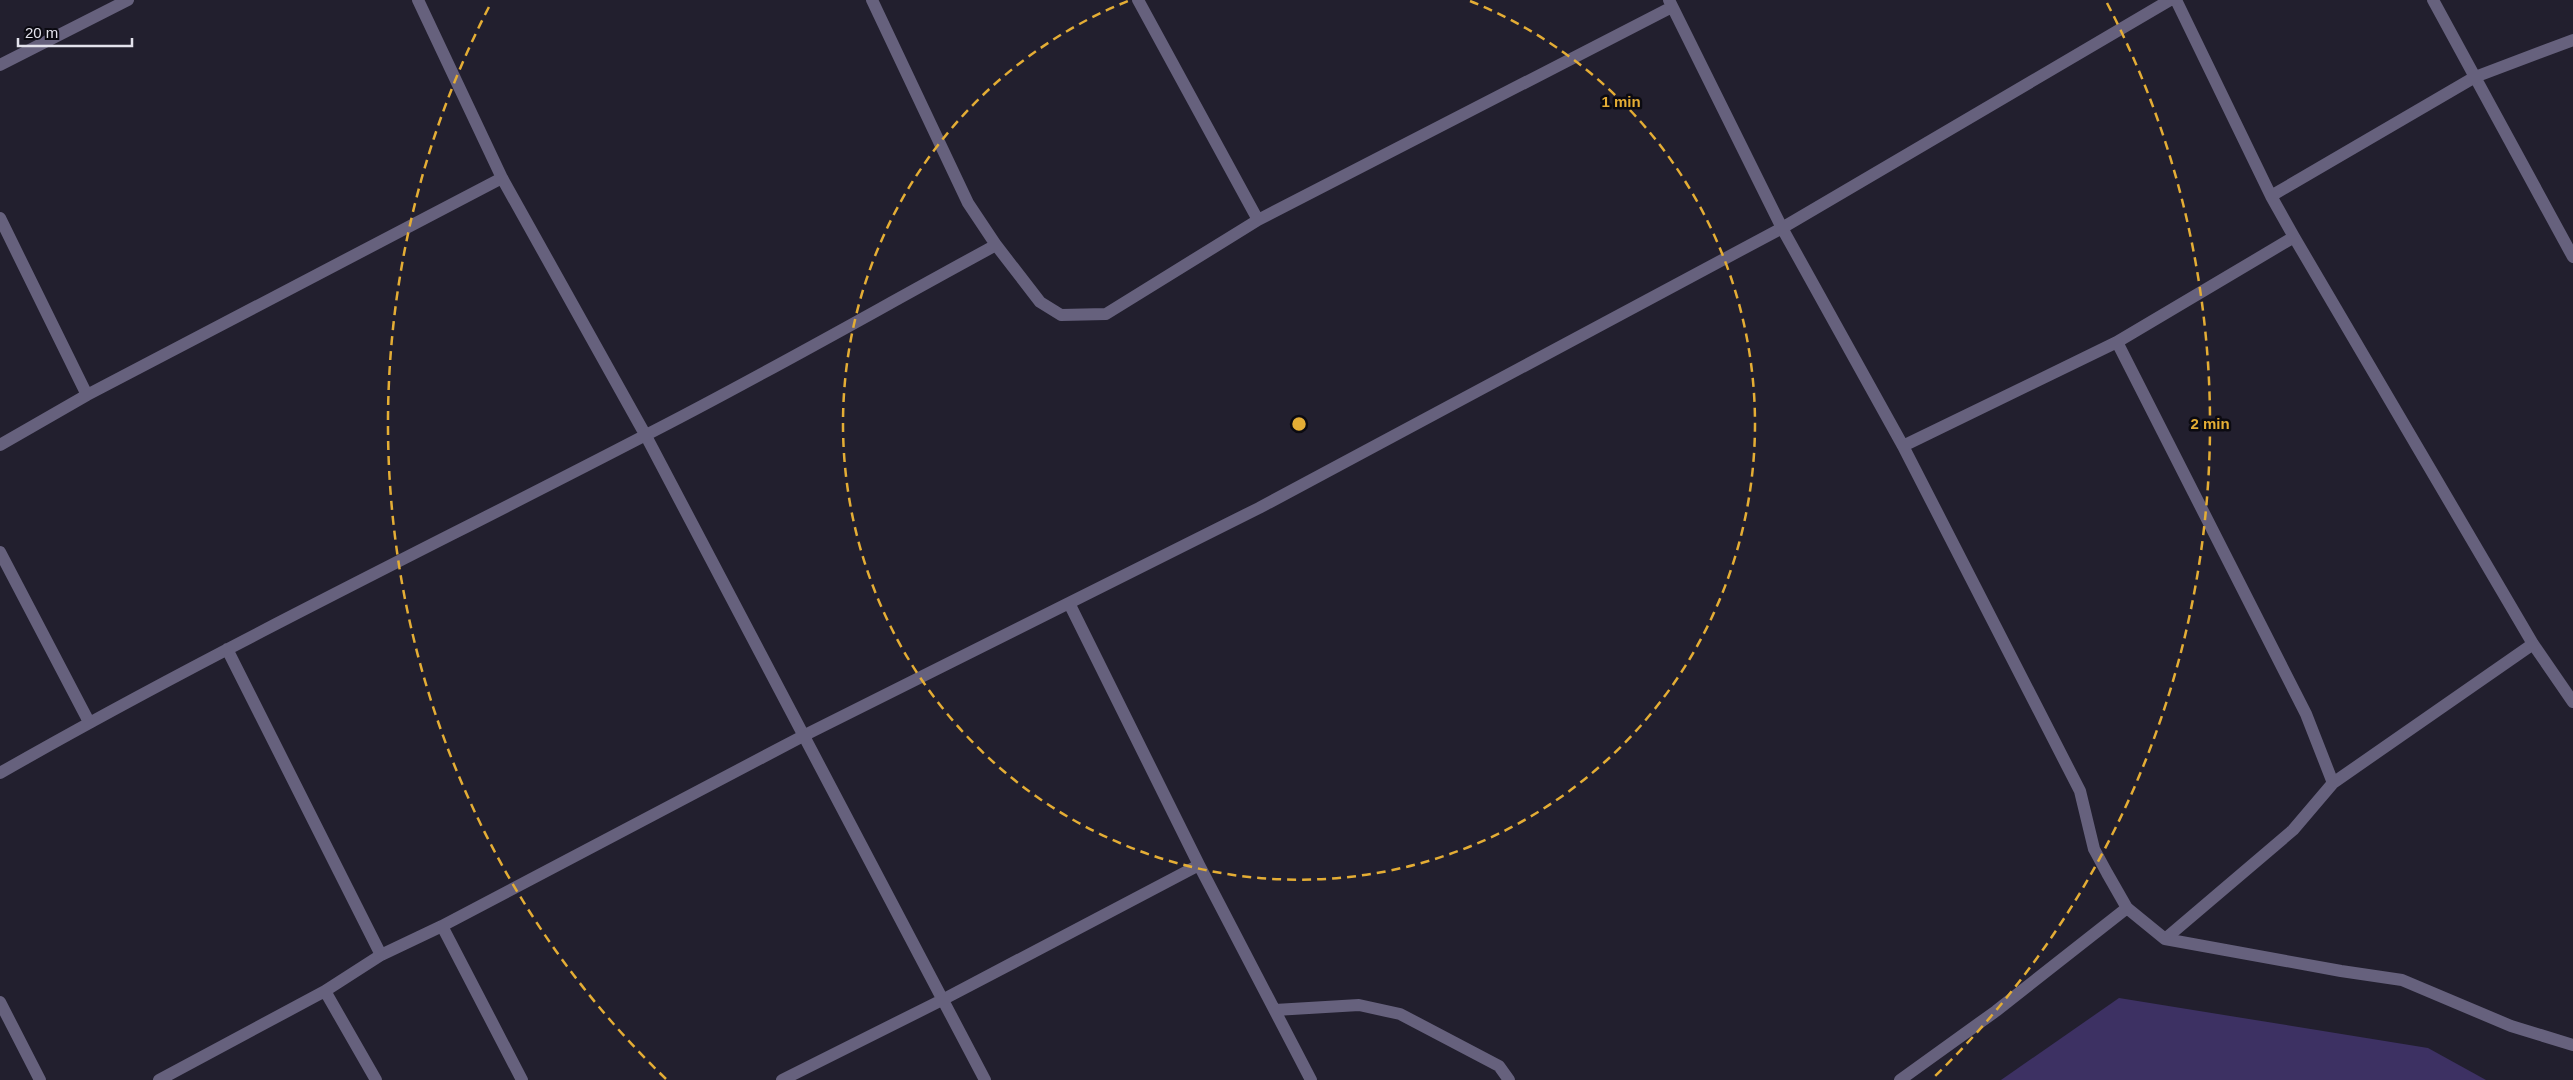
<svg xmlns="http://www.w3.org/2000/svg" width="2573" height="1080" viewBox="0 0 2573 1080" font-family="Helvetica,sans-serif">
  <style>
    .green { fill: #3d3163 }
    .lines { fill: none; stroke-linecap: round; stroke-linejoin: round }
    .minor { stroke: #66617d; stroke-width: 12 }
    .ring { fill: none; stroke: #e4ad35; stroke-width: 2.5; stroke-dasharray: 9 6 }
    .centre { fill: #e4ad35; stroke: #0b0a11; stroke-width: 2.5 }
    .ring-label { font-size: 15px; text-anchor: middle; font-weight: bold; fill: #e4ad35; stroke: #0b0a11; stroke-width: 5; stroke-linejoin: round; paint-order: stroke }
  </style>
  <rect width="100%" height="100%" fill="#221f2e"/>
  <path class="green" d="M2119 998 2428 1048 2486 1080H2001Z"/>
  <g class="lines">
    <path class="minor" d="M418 0 502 178 646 436 985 1080
      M872 0 968 203 996 245 1040 302 1061 315 1106 314 1258 220 1672 7
      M1138 0 1258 220
      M1669 0 1782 228 1903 446 2080 791 2094 849 2107 873 2127 908 2165 939 2341 971 2402 980 2511 1026 2573 1045
      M2176 0 2271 196 2294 237 2533 644 2573 702
      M2433 0 2573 257
      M0 65 128 0
      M2271 196 2475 77 2573 40
      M0 218 87 395
      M2117 342 2306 714 2333 783
      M0 445 87 395 502 178
      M1903 446 2117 342 2294 237
      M0 552 89 722
      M1069 603 1199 865 1311 1080
      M227 649 381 955
      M0 773C210 653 428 548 642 437 762 376 878 309 996 245
      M442 926 522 1080
      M2165 939 2293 830 2333 783 2533 644
      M325 991 376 1080
      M0 1002 40 1080
      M1275 1010 1359 1005 1400 1014 1499 1066 1509 1080
      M159 1080 325 991 381 955 442 926 805 735 1259 508 1782 228 2170 0
      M782 1080 944 999 1199 865
      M1900 1080 1996 1011 2127 908"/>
  </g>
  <g class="ring">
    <path d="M1470 1A456 456 0 1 1 1128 1"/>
    <path d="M666 1079A911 911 0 0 1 491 3M2107 3A911 911 0 0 1 1932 1079"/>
  </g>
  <circle cx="1299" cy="424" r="8" class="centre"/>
  <g class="ring-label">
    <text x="1621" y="107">1 min</text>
    <text x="2210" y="429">2 min</text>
  </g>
  <path d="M18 38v8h114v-8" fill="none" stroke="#e3e2ec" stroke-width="2.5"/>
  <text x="25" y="38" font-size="15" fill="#e3e2ec" stroke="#0b0a11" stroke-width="4" paint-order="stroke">20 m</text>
</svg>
